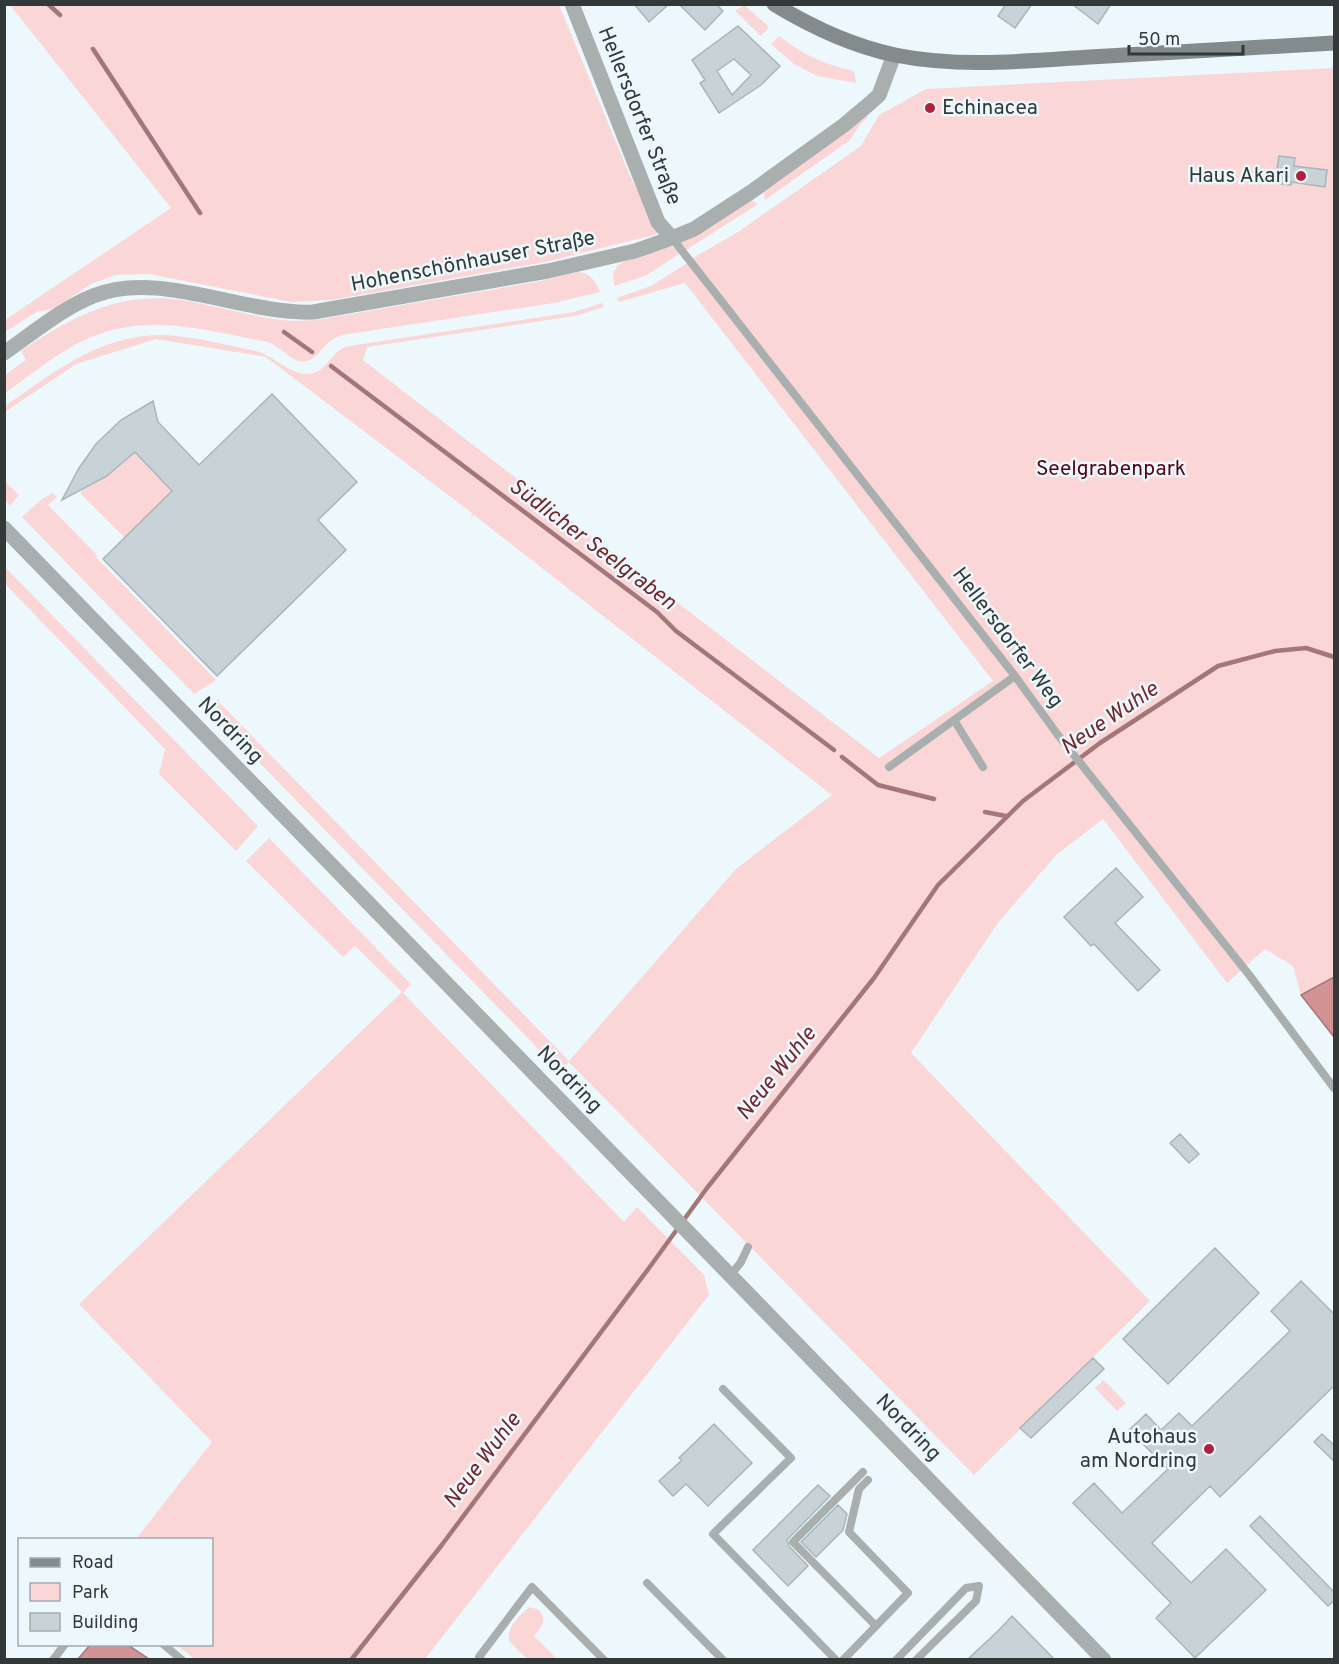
<svg xmlns="http://www.w3.org/2000/svg" width="1339" height="1664" viewBox="0 0 1339 1664" font-family="Overpass,sans-serif">
  <style>
    .green { fill: #fbd6d7 }
    .water { fill: #d39294; stroke: #a37779; stroke-width: 1.5 }
    .lines { fill: none; stroke-linecap: round; stroke-linejoin: round }
    .stream { stroke: #a37779; stroke-width: 4.5 }
    .building { fill: #c7d3d7; stroke: #a9b5b9; stroke-width: 1.5; fill-rule: evenodd }
    .service { stroke: #a9aeaf; stroke-width: 8 }
    .minor { stroke: #a9aeaf; stroke-width: 15 }
    .tertiary { stroke: #a9aeaf; stroke-width: 15 }
    .secondary { stroke: #838b8d; stroke-width: 15 }
    .poi-dot { fill: #b21f3c; stroke: #ecf8fc; stroke-width: 2 }
    .labels { text-anchor: middle; dominant-baseline: central; stroke-width: 5; stroke-linejoin: round; paint-order: stroke }
    .poi-label { font-size: 21px; fill: #333839; stroke: #ecf8fc; text-anchor: end }
    .street-label { font-size: 21px; fill: #333839; stroke: #ecf8fc }
    .park-label { font-size: 21px; fill: #530315; stroke: #ecf8fc }
    .water-label { font-size: 22px; font-style: italic; fill: #74262f; stroke: #ecf8fc }
  </style>
  <rect width="100%" height="100%" fill="#ecf8fc"/>
  <path class="green" d="M10 5H559L630 176 656 224 658 234 545 262 331 300 291 302 149 274 115 275 91 284 55 308 36 312 5 332V320L171 208Z
    M744 5 769 27 761 36 735 11Z
    M779 36C804 55 823 64 854 71L856 83 817 76 794 64 771 44Z
    M1334 68V977L1301 995 1293 966 1265 949 1227 983 1103 819 1056 855 997 924 911 1053 1150 1301 974 1475 569 1062 560 1071 208 710 219 698V702L569 1061 736 869 832 795 474 515 471 518 472 513 266 357 156 339 76 364 5 412V406C54 372 102 333 165 335 196 337 226 345 256 351 276 356 300 386 321 369 333 360 332 351 349 346L574 312 602 303 604 307 575 316 367 347 363 360 879 758 993 681 685 283 619 302 617 298 651 286 687 263 690 267 693 258 738 232 861 146 879 115 926 89Z
    M866 115 868 117 858 127 850 140 765 200 763 190Z
    M751 200 758 204 686 250 680 241Z
    M672 246 681 253 645 276 614 286 613 275 617 266 625 261Z
    M578 272C591 274 595 280 600 292L554 303 348 334C342 335 335 337 330 341 320 349 312 367 296 360 286 356 279 346 268 342 209 331 147 312 89 338 59 351 32 374 5 393V375L26 360 21 351C71 317 119 291 182 300 219 306 257 319 294 321 303 321 313 320 322 319L536 282Z
    M135 452 172 491 125 538 80 493 85 488 116 469Z
    M4 480 19 495 10 506 5 500Z
    M53 493 57 497 48 505 97 555 96 557 216 680 194 694 22 517 42 499Z
    M4 566 258 826 236 851 159 774 165 749 5 584Z
    M269 838 411 984 403 993 624 1222 637 1207 704 1275 709 1295 425 1659H195L176 1645 212 1644V1540L136 1539 212 1442 79 1304 402 992 355 946 343 957 246 861Z
    M1104 1380 1126 1403 1117 1411 1095 1388Z
    M530 1607 539 1610C548 1621 541 1627 534 1636L557 1659H527L509 1641C507 1628 519 1614 530 1607Z"/>
  <path class="water" d="M1334 977V1037L1301 995Z
    M90 1645H128L149 1659H78Z"/>
  <g class="lines">
    <path class="stream" d="M48 4 60 15
      M93 49 200 213
      M284 332 312 352
      M331 366 657 612 676 631 834 750
      M842 757 878 785 934 799
      M985 812 1006 816
      M351 1660 441 1546 649 1268 707 1188 874 978 938 885 1023 801 1100 743 1218 666 1275 651 1306 648 1334 657"/>
  </g>
  <path class="building" d="M634 4H669L649 22Z
    M679 4H716L723 11 705 30Z
    M1006 4H1032L1015 28 998 16Z
    M1072 4H1111L1098 24Z
    M738 26 780 66 761 85 719 113 700 83 705 80 692 60ZM734 59 751 75 732 95 717 71Z
    M1279 156 1295 158 1294 166 1327 170 1325 187 1291 182V185L1275 183Z
    M272 394 357 482 318 520 346 550 217 676 103 559 172 491 135 452 107 476 62 500 79 468 96 444 121 420 153 401 158 422 199 465Z
    M1116 868 1143 897 1115 923 1160 970 1138 991 1094 944 1091 946 1064 917Z
    M1180 1134 1199 1154 1189 1163 1170 1143Z
    M1215 1248 1259 1293 1168 1384 1123 1339Z
    M1301 1281 1335 1315V1385L1220 1497 1210 1486 1152 1543 1191 1583 1226 1549 1266 1590 1195 1658 1156 1618 1171 1603 1073 1503 1094 1483 1122 1513 1168 1469 1129 1430 1146 1414 1161 1430 1179 1413 1192 1426 1290 1331 1271 1311Z
    M1093 1358 1104 1369 1031 1438 1020 1428Z
    M714 1424 752 1463 708 1506 686 1484 673 1496 659 1481 682 1460 679 1458Z
    M1322 1434 1335 1446V1462L1314 1442Z
    M818 1485 830 1496 787 1540 789 1546 808 1566 788 1586 753 1550Z
    M838 1505 847 1514 843 1530 816 1557 801 1542Z
    M1260 1516 1335 1593V1600L1328 1606 1250 1526Z
    M1012 1616 1054 1659H968L999 1630Z"/>
  <g class="lines">
    <path class="service" d="M672 238 1015 676 1058 735 1250 976 1334 1088
      M954 720 983 767
      M889 767 1015 676
      M731 1275 741 1262 748 1247
      M723 1389 791 1458 713 1534 836 1660
      M863 1472 793 1542 876 1626 908 1593 849 1532 859 1489 868 1480
      M647 1583 723 1660
      M163 1644 182 1660
      M53 1660 65 1644
      M481 1660 479 1657 532 1587 604 1660
      M843 1660 876 1626
      M896 1660 966 1588 979 1586 976 1601 916 1660"/>
    <path class="minor" d="M572 4 658 222 672 238
      M4 528 1104 1660"/>
    <path class="tertiary" d="M4 353C33 333 61 309 93 296 159 269 244 315 313 312L548 271 635 251 672 238 694 229 751 192 844 125 869 104 879 95 894 55"/>
    <path class="secondary" d="M774 4C810 26 853 46 895 55 959 68 1026 61 1090 57 1171 52 1253 48 1334 43"/>
  </g>
  <g class="poi-dot">
    <circle cx="930" cy="108" r="6"/>
    <circle cx="1301" cy="176" r="6"/>
    <circle cx="1209" cy="1449" r="6"/>
  </g>
  <g class="labels">
    <g class="poi-label">
      <text x="942" y="108" text-anchor="start">Echinacea</text>
      <text x="1289" y="176">Haus Akari</text>
      <text x="1197" y="1437">Autohaus<tspan x="1197" dy="24">am Nordring</tspan></text>
    </g>
    <g class="street-label">
      <text transform="translate(639 116) rotate(68)">Hellersdorfer Straße</text>
      <text transform="translate(473 262) rotate(-11)">Hohenschönhauser Straße</text>
      <text transform="translate(1007 638) rotate(53)">Hellersdorfer Weg</text>
      <text transform="translate(230 731) rotate(46)">Nordring</text>
      <text transform="translate(569 1080) rotate(46)">Nordring</text>
      <text transform="translate(908 1428) rotate(46)">Nordring</text>
    </g>
    <g class="park-label">
      <text x="1111" y="469">Seelgrabenpark</text>
    </g>
    <g class="water-label">
      <text transform="translate(592 545) rotate(37)">Südlicher Seelgraben</text>
      <text transform="translate(1110 719) rotate(-34)">Neue Wuhle</text>
      <text transform="translate(777 1074) rotate(-51)">Neue Wuhle</text>
      <text transform="translate(483 1461) rotate(-53)">Neue Wuhle</text>
    </g>
  </g>
  <rect width="1339" height="1664" fill="none" stroke="#333839" stroke-width="12"/>
  <rect x="18" y="1538" width="195" height="108" fill="#ecf8fc" stroke="#a2abae" stroke-width="1.5"/>
  <rect x="30" y="1558" width="30" height="9" fill="#838b8d" stroke="#a2abae" stroke-width="1.5"/>
  <text x="72" y="1568" font-size="18" fill="#333839">Road</text>
  <rect x="30" y="1583" width="30" height="18" fill="#fbd6d7" stroke="#a2abae" stroke-width="1.5"/>
  <text x="72" y="1598" font-size="18" fill="#333839">Park</text>
  <rect x="30" y="1613" width="30" height="18" fill="#c7d3d7" stroke="#a2abae" stroke-width="1.5"/>
  <text x="72" y="1628" font-size="18" fill="#333839">Building</text>
  <path d="M1129 45v9h114v-9" fill="none" stroke="#333839" stroke-width="3"/>
  <text x="1138" y="45" font-size="18" fill="#333839" stroke="#ecf8fc" stroke-width="4.5" paint-order="stroke">50 m</text>
</svg>
